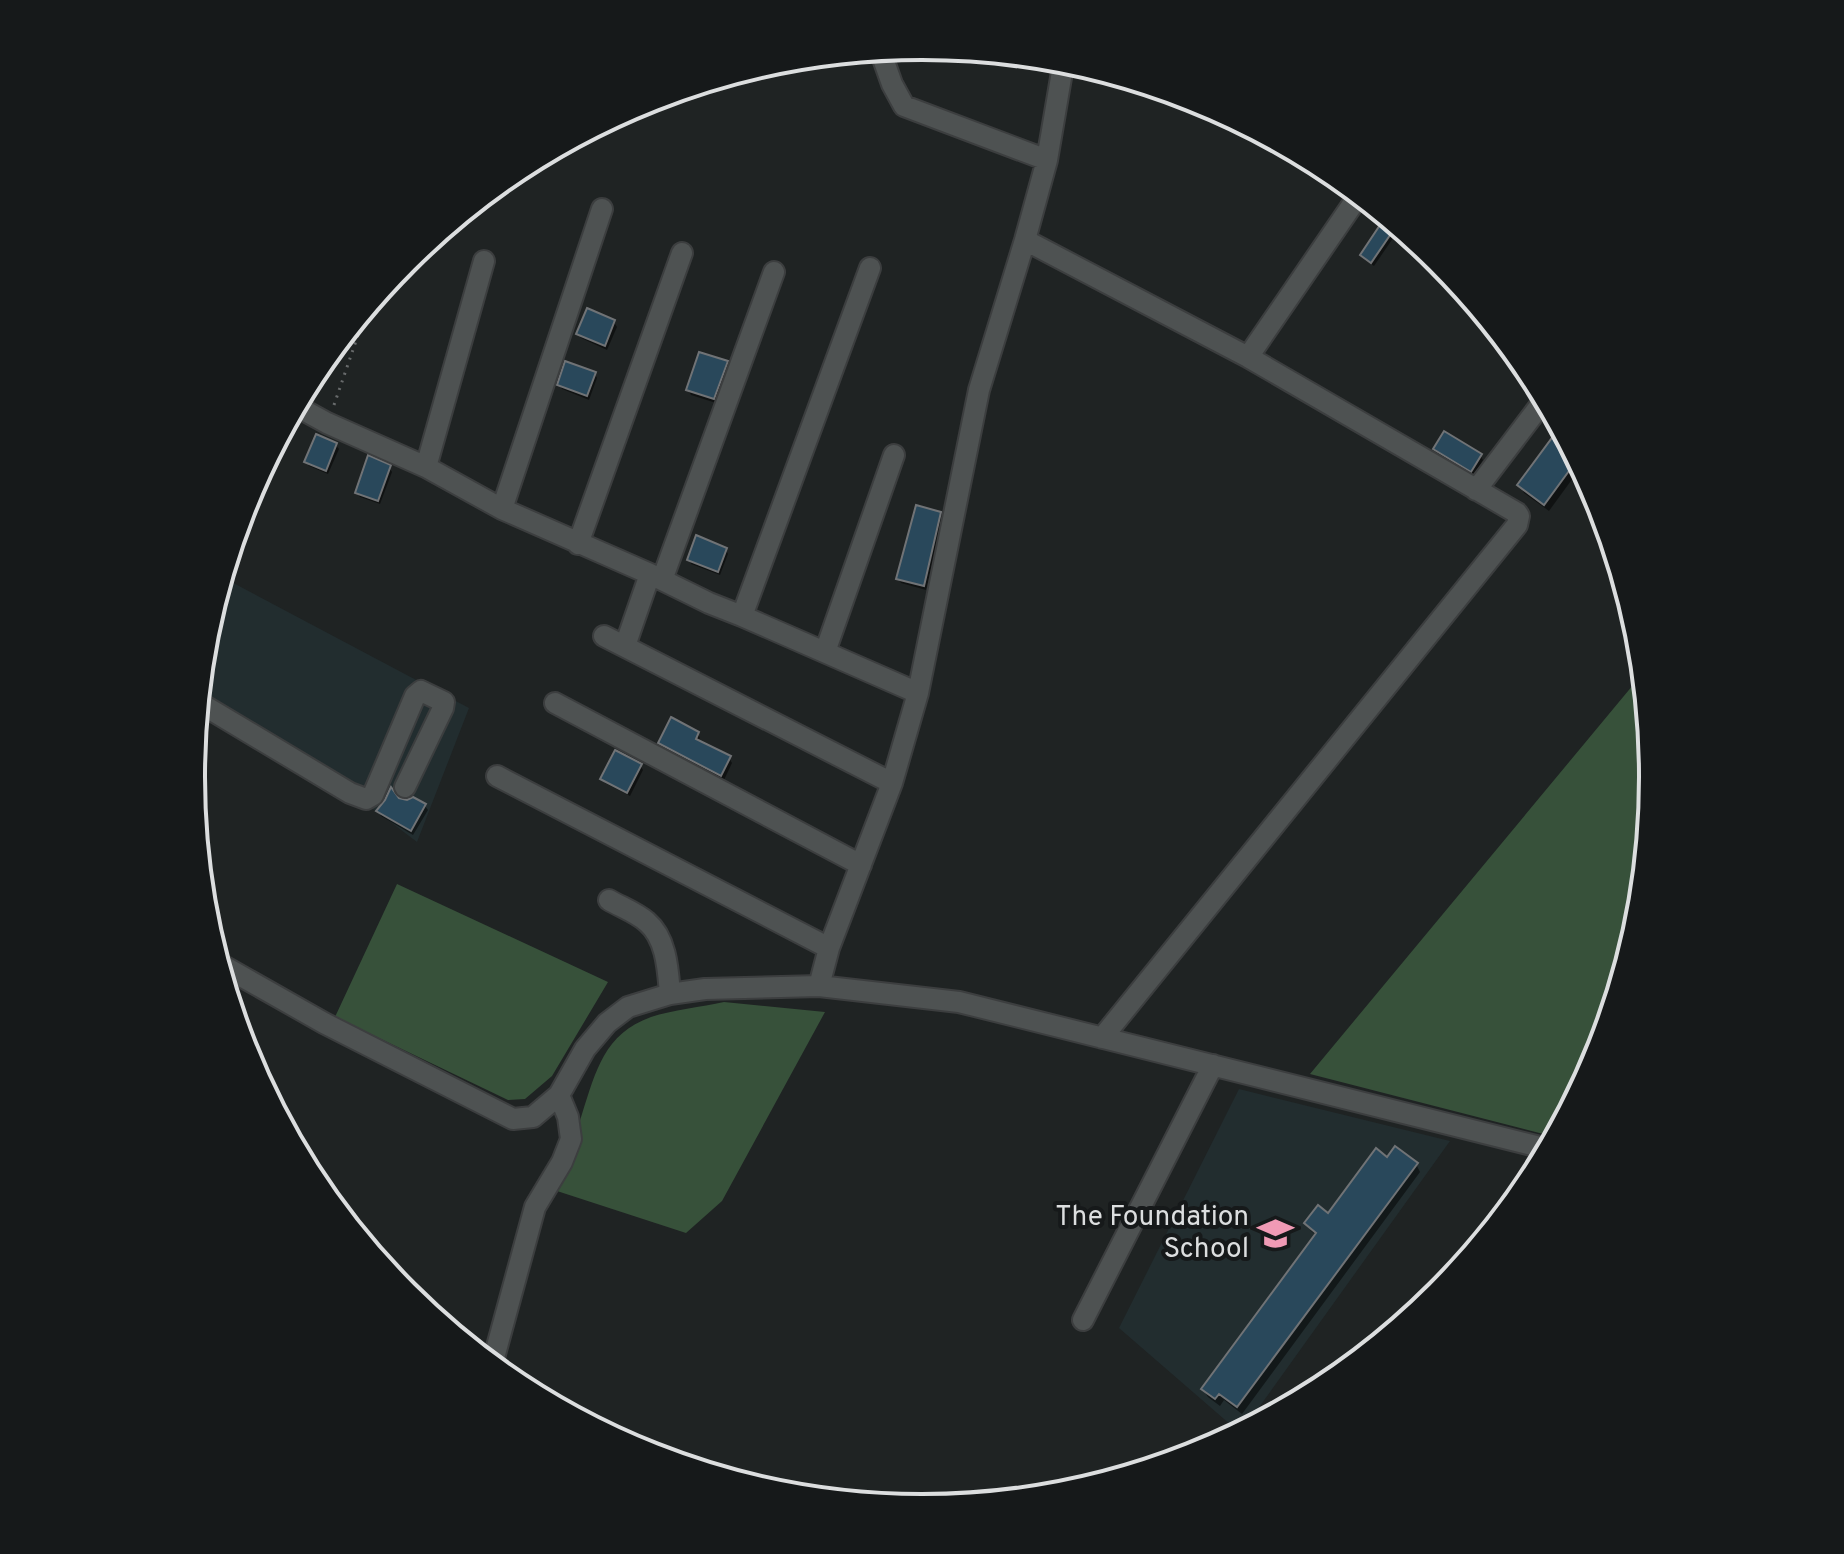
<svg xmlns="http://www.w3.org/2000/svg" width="1844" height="1554" viewBox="0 0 1844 1554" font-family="Overpass,sans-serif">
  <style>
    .built { fill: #222d2f }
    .green { fill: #37513a }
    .shadow { fill: #0007 }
    .building { fill: #29485b; stroke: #707376; stroke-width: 2 }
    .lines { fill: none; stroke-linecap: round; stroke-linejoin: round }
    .minor-casing { stroke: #3c3e3f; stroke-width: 24 }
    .path { stroke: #676a6b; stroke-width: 3; stroke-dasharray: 2 6; stroke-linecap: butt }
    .minor { stroke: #4e5252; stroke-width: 20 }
    .labels { text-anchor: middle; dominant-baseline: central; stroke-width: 8; stroke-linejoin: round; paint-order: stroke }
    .poi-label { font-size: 28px; fill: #dcdedf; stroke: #16191a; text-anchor: end }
    .rim { fill: none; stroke: #dcdedf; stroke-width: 4 }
  </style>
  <rect width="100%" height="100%" fill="#1f2323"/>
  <path class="built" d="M222 577 469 708 417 842 376 811 197 711 205 634Z
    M1239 1089 1450 1141 1242 1431 1239 1432 1119 1328Z"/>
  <path class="green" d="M1643 673 1653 777 1639 920 1597 1057 1555 1137 1310 1074Z
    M397 884 608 982 552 1076 525 1099 508 1100 335 1017Z
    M724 1002 825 1012 722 1201 686 1233 557 1191C565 1166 574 1140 582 1114 596 1071 604 1034 651 1017 672 1010 702 1007 724 1002Z"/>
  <path class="shadow" d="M1387 218 1400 228 1374 266 1365 260 1362 255Z
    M614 322 617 327 607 350 581 338 578 334Z
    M726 363 729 368 716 403 691 395 688 390Z
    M595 374 597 378 589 400 562 389 559 385Z
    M1561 429 1581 467 1549 511 1524 493 1520 485Z
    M336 445 339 449 328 474 309 466 307 462Z
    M1436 449 1480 455 1483 460 1474 475 1438 454Z
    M389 467 392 472 380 504 360 497 357 493Z
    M940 514 943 518 926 590 901 583 898 578Z
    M726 550 728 554 720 575 691 564 689 559Z
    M698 733 700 738 698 742 729 758 732 763 724 780 663 747 660 743Z
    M640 765 643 770 630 796 605 783 602 779Z
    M394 797 425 806 428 810 413 835 381 816 378 811Z
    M1387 1160 1416 1164 1420 1172 1242 1414 1224 1400 1220 1406 1208 1397 1203 1389 1317 1236 1311 1231 1306 1224 1328 1216Z"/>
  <path class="building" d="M1386 216 1397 225 1371 263 1360 255Z
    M587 308 615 320 605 346 576 334Z
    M699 352 728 361 714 399 686 390Z
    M565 361 596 372 587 396 557 385Z
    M1560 427 1577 460 1544 505 1517 485Z
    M1444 431 1482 454 1471 472 1433 449Z
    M316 434 337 443 326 471 304 462Z
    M368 455 391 465 378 501 355 493Z
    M916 505 941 512 924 586 896 579Z
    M696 535 727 548 718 572 687 560Z
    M671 717 699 732 696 739 731 756 721 776 658 743Z
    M615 750 642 764 627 793 600 779Z
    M391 787 399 798 407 800 413 797 426 804 411 831 376 811 385 800Z
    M1395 1146 1418 1163 1237 1407 1219 1394 1215 1399 1201 1389 1316 1233 1304 1223 1318 1205 1328 1213 1376 1148 1387 1157Z"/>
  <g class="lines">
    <defs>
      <path id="minor" d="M880 50 892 84 904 106 1047 160
        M1025 240 1248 357 1517 513 1519 516 1517 525 1102 1038
        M1248 357 1359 195
        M296 406 327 423 426 467 502 509 650 574 709 603 742 616 918 693
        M426 467 484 261
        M1476 490 1545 399
        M502 509 602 209
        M578 544 682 253
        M662 580 774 272
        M742 616 870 268
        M604 636 892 783
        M625 646 650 574
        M825 652 894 455
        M198 702 350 793 366 799 373 795 415 696 421 691 444 702 443 708 405 787
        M555 703 861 865
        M497 776 829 948
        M609 900C621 907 637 913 647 922 667 939 668 971 670 994
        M218 963 324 1023 513 1119 533 1117 559 1095 585 1049 607 1023 628 1007 670 994 705 989 819 986 959 1002 1548 1149
        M819 986 829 948 892 783 918 693 979 390 1025 240 1047 160 1064 60
        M1083 1320 1213 1065
        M492 1365 535 1207 562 1162 571 1139 568 1117 559 1095"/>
    </defs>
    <use href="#minor" class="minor-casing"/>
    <path class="path" d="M334 405 368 306"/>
    <use href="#minor" class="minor"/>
  </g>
  <defs>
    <symbol id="school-bare" viewBox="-9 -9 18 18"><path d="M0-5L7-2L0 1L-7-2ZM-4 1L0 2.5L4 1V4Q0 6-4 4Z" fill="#f09ab5" stroke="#16191a" stroke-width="2.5" paint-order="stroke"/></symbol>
  </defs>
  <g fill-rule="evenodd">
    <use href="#school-bare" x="1250" y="1208" width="51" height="51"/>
  </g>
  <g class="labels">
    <g class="poi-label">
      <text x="1249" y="1218">The Foundation<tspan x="1249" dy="32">School</tspan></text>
    </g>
  </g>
  <path d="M0 0H1844V1554H0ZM205 777a717 717 0 1 1 1434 0a717 717 0 1 1-1434 0Z" fill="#16191a" fill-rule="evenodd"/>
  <path class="rim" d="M205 777a717 717 0 1 1 1434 0a717 717 0 1 1-1434 0Z"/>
</svg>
